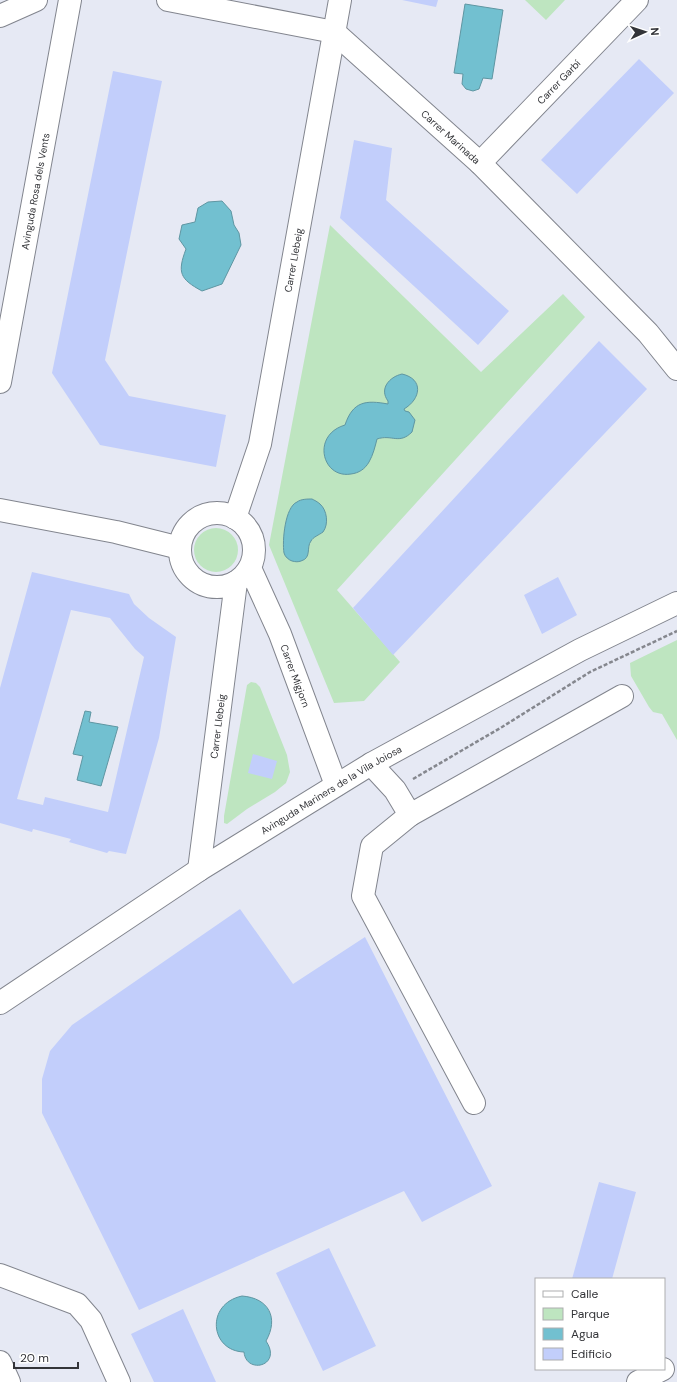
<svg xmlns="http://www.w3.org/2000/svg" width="677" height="1382" viewBox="0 0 677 1382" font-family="'DM Sans',sans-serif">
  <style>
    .green { fill: #bee5c0 }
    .water { fill: #72c0d0; stroke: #5f96a2 }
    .building { fill: #c2cefb; fill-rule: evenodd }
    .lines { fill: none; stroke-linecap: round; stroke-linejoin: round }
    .minor-casing { stroke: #82858e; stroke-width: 24 }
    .path { stroke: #85878e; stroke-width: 2.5; stroke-dasharray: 4 2; stroke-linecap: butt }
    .minor { stroke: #fff; stroke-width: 22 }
    .labels { text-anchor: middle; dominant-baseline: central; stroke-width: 3; stroke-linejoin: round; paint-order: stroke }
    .street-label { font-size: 10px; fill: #333438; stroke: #fff }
  </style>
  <rect width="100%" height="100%" fill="#e6e9f4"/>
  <path class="green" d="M525 0H565L546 20Z
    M330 225 481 372 563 294 585 317 337 590 400 662 364 701 334 703 269 545Z
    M194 550a22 22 0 1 1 44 0a22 22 0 1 1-44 0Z
    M677 640V740L662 714 653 712 649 707 631 676 630 663Z
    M251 682 256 683 260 687 287 755 290 772 286 783 275 792 247 809 227 824 224 823V816L247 685Z"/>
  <path class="water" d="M465 4 503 10 492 79 483 78 479 89 473 91 466 89 462 84 463 74 454 73Z
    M222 201 231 211 234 225 239 233 241 245 222 284 202 291C180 279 177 273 186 249L179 239 182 225 195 222 198 208 208 202Z
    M402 374C424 379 421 399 404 409L405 411 409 412 415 420 412 432C399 445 392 434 377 439 375 447 373 455 369 462 365 469 359 473 351 474 322 479 311 435 345 425 353 401 366 400 388 404V401C379 389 389 377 402 374Z
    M312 499C314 500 318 502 320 504 327 510 329 524 323 532 319 535 313 537 311 541 306 547 312 558 301 561 298 562 296 562 292 561 289 560 285 557 284 553 282 541 285 507 297 502 301 499 307 499 312 499Z
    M85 711 91 712 89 722 118 727 101 786 77 780 83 756 73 754Z
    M242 1296C269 1298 279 1318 266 1341 283 1366 246 1375 244 1352 210 1351 205 1304 242 1296Z"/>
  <path class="building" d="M402 0H438L436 7Z
    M639 59 674 93 577 194 541 160Z
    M113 71 162 81 105 360 129 396 226 415 216 467 100 445 52 373Z
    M354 140 392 148 386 200 509 311 478 345 340 218Z
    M599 341 647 389 393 655 353 608Z
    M32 572 129 594 134 604 149 618 176 637 159 738 126 854 109 851 107 853 69 842 71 839 33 829 32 832 0 823V688ZM71 610 110 618 135 649 144 657 108 812 45 797 43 805 17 799Z
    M558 577 577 615 542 634 524 595Z
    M253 754 277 761 272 779 248 773Z
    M240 909 293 984 365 937 492 1186 422 1222 404 1191 139 1310 42 1113V1079L50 1051 72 1025Z
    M599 1182 636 1192 612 1279H572Z
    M329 1248 376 1346 323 1371 276 1273Z
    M183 1309 216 1382H154L131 1334Z"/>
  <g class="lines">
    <defs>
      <g id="minor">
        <path id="s1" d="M168 0 334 32 480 163 648 333 677 369"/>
        <path d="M0 16 36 0"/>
        <path id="s2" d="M480 163 637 0"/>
        <path id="s3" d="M0 382 70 0"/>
        <path d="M0 510 116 532 180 548"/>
        <circle cx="217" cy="550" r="37"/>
        <path id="s4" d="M235 518 260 444 340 0"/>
        <path id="s5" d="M250 568 280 634 336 785"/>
        <path d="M371 764 395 790 410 815 622 696"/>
        <path d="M410 815 372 846 363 896 474 1103"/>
        <path id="s6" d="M199 870 236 582"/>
        <path id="s7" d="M0 1003 199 870 371 764 580 650 677 603"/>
        <path d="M0 1275 77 1304 91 1320 119 1382"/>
        <path d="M0 1362 9 1382"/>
        <path d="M638 1382 663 1369"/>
      </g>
    </defs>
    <use href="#minor" class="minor-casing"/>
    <path class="path" d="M413 779 502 727 590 672 677 631"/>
    <use href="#minor" class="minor"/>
  </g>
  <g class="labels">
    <g class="street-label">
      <text stroke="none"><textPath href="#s2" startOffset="113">Carrer Garbí</textPath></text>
      <text stroke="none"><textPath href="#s1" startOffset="326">Carrer Marinada</textPath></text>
      <text stroke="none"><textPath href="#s3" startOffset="194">Avinguda Rosa dels Vents</textPath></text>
      <text stroke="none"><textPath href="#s4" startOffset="265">Carrer Llebeig</textPath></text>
      <text stroke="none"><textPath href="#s5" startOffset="117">Carrer Migjorn</textPath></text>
      <text stroke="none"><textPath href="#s6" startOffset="145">Carrer Llebeig</textPath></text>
      <text stroke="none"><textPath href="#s7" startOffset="394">Avinguda Mariners de la Vila Joiosa</textPath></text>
    </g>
  </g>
  <rect x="535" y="1278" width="130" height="92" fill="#ffffff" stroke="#adaeaf"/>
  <rect x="543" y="1291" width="20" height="6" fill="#ffffff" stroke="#adaeaf"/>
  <text x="571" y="1298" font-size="12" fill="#333438">Calle</text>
  <rect x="543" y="1308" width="20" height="12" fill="#bee5c0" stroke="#adaeaf"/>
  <text x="571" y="1318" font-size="12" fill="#333438">Parque</text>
  <rect x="543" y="1328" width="20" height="12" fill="#72c0d0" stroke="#adaeaf"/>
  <text x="571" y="1338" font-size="12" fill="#333438">Agua</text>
  <rect x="543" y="1348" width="20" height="12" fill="#c2cefb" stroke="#adaeaf"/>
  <text x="571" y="1358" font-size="12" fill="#333438">Edificio</text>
  <g transform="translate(645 32) rotate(87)" stroke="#ffffff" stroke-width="3" paint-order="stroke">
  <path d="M0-3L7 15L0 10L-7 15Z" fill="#333438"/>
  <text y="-6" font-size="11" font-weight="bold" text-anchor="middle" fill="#333438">N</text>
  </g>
  <path d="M14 1362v6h64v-6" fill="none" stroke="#333438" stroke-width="2"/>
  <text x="20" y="1362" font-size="12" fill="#333438" stroke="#ffffff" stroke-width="3" paint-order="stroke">20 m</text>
</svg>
